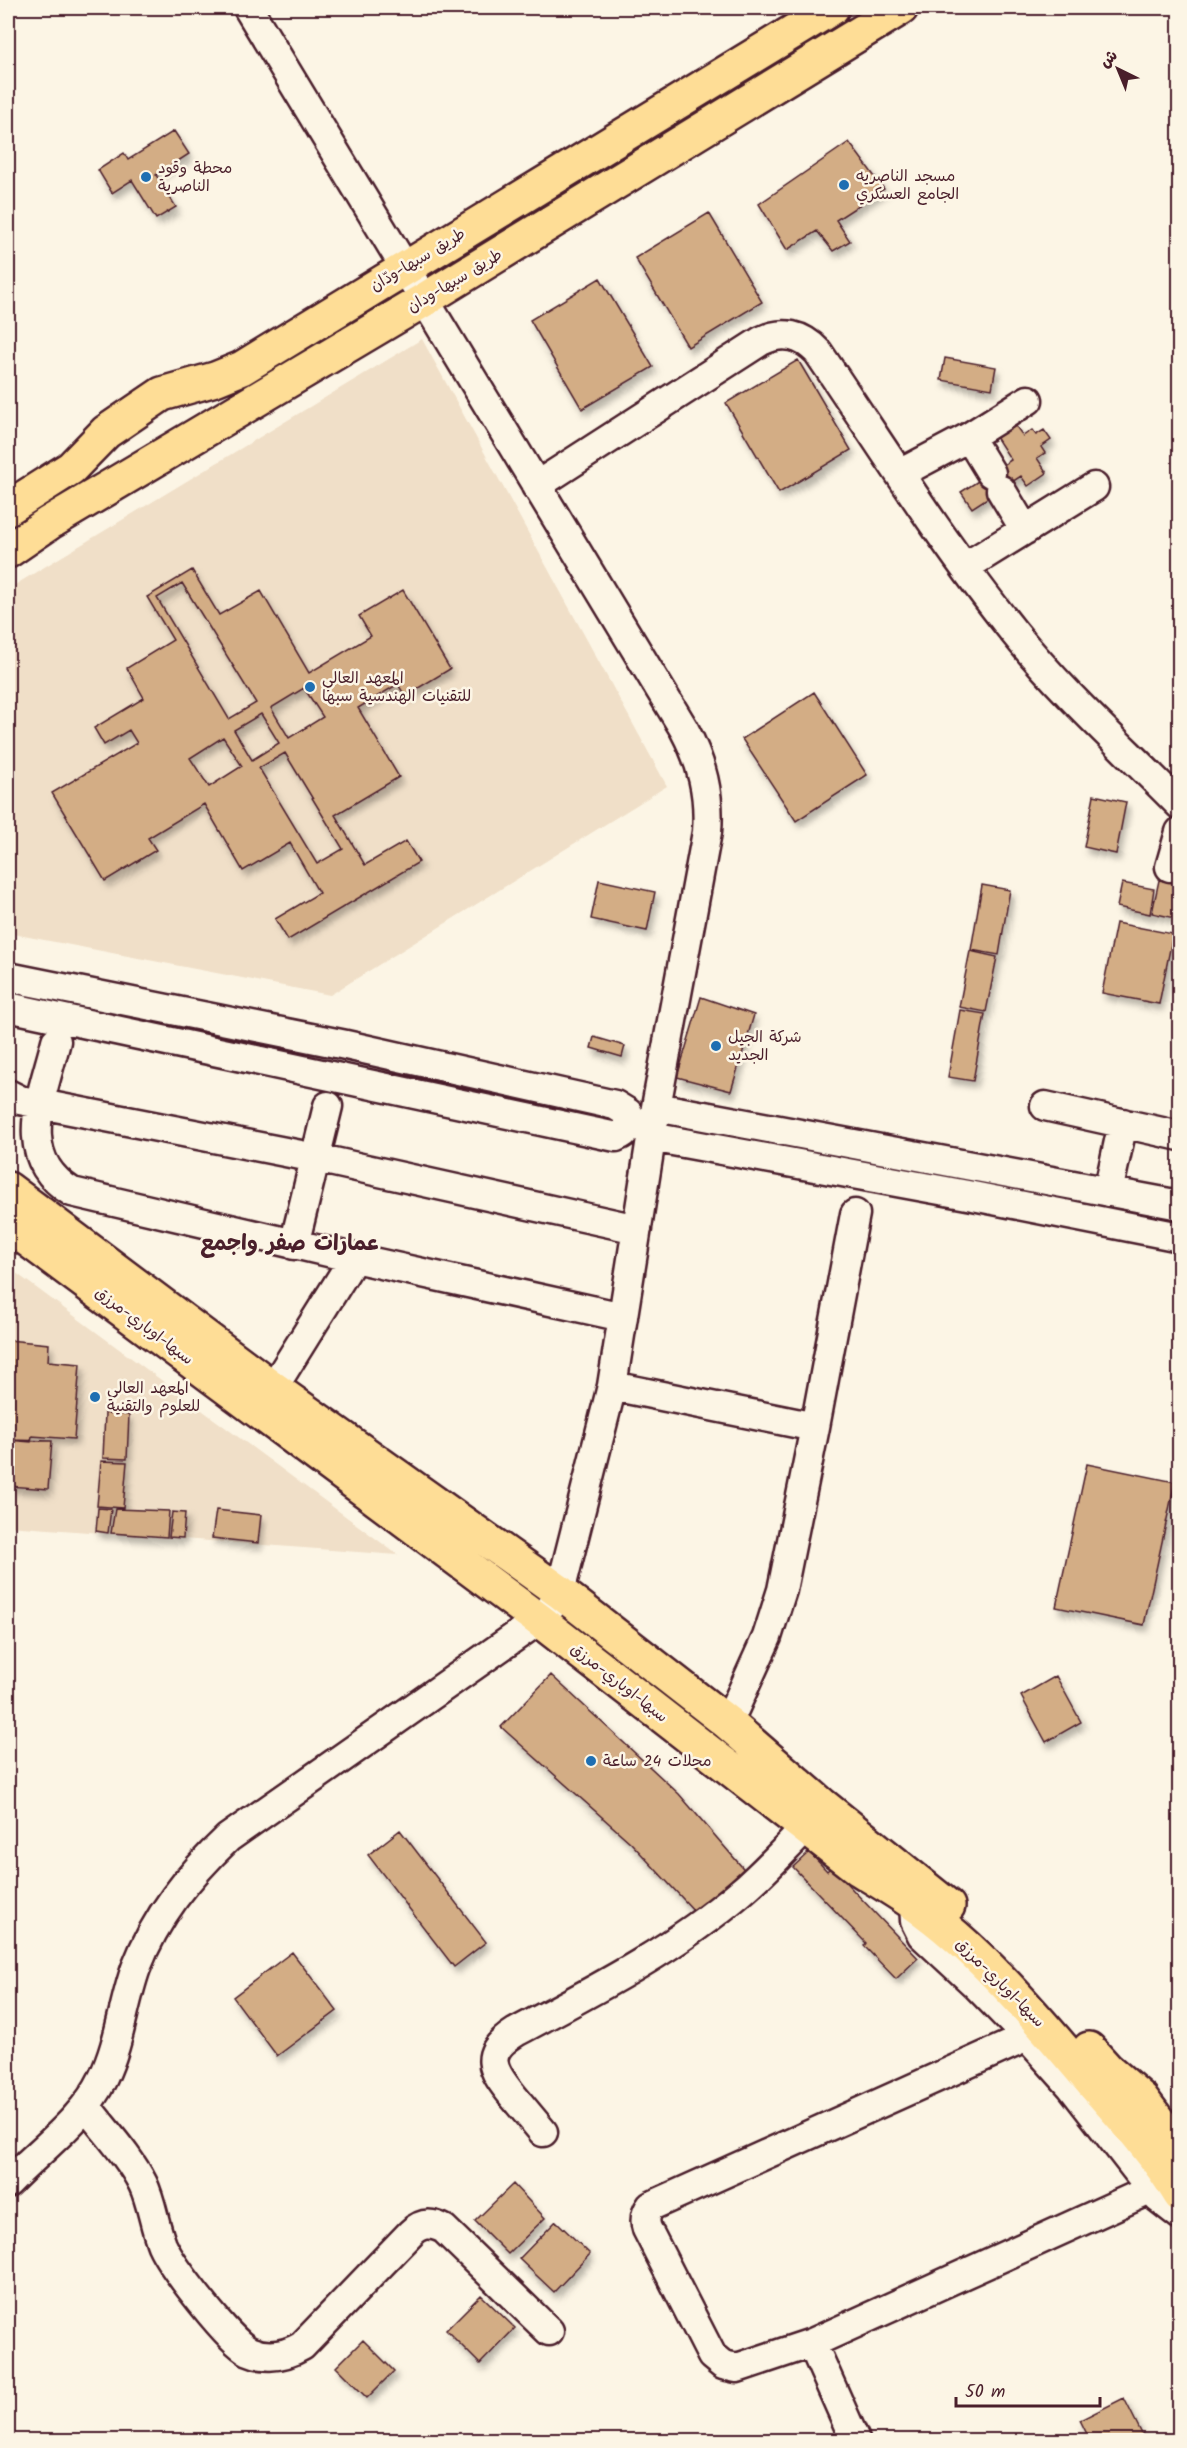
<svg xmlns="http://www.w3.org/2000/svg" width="1187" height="2448" viewBox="0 0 1187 2448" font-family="Kalam,'Playpen Sans Arabic',sans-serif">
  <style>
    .built { fill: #f0dfc8 }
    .building { fill: #d3ad85; stroke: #4a1f2b; stroke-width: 1.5; fill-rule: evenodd; filter: url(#shadow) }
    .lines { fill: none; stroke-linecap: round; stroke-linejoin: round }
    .minor-casing { stroke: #4a1f2b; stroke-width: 33 }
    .highway-casing { stroke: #4a1f2b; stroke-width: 38 }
    .minor { stroke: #fcf5e5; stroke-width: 28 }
    .highway { stroke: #fedd96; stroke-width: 33 }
    .poi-dot { fill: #1f6fb2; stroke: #fcf5e5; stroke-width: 2 }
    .labels { text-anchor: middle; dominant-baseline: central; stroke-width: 5; stroke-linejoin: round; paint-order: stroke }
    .poi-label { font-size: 16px; fill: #4a1f2b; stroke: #fcf5e5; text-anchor: start }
    .street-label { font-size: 16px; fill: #4a1f2b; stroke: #fcf5e5 }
    .district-label { font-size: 22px; font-weight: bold; fill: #4a1f2b; stroke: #fcf5e5 }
  </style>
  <defs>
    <filter id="shadow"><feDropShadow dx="3.5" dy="6" stdDeviation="3" flood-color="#0004"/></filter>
  </defs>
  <rect width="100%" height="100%" fill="#fcf5e5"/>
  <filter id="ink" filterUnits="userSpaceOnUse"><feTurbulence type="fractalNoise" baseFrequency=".0167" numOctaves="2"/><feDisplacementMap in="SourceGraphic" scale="12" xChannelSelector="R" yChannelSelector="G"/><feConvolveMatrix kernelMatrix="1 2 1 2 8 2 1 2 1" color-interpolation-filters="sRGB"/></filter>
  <g filter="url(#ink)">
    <path class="built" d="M422 339 667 786 330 995 8 933V589Z
      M8 1267 398 1555 8 1526Z"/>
    <path class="building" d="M174 131 189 154 156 175 176 207 156 219 132 180 112 193 98 170 124 153 128 160Z
      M849 142 884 189 836 220 850 241 833 251 817 231 787 250 759 204Z
      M709 213 762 302 688 347 635 258Z
      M600 278 653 367 582 409 530 320Z
      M945 358 996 367 992 389 941 380Z
      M798 360 851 450 779 493 726 403Z
      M1015 425 1023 436 1032 430 1036 435 1044 430 1051 440 1041 447 1045 453 1037 458 1047 473 1028 486 1021 476 972 508 961 492 1011 460 996 437Z
      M192 570 219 615 261 591 309 673 371 636 359 616 403 590 450 669 405 696 398 684 358 708 399 777 335 815 365 865 406 841 419 862 288 940 275 919 319 893 290 843 243 871 204 804 148 838 156 850 105 881 52 793 137 743 129 730 104 745 94 728 144 698 127 668 173 640 147 597ZM182 583 256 703 229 719 157 598ZM304 688 323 717 289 738 271 708ZM261 714 279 743 252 760 234 730ZM223 737 242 766 209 787 190 758ZM285 753 343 849 317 864 259 768Z
      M814 692 867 775 796 821 742 739Z
      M1094 795 1126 802 1116 854 1084 847Z
      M599 880 655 892 647 931 591 919Z
      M1159 880 1180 884V897L1175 918 1152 913Z
      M1122 883 1154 889 1150 914 1117 907Z
      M982 885 1010 890 999 955 971 950Z
      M1116 923 1173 934 1159 1004 1102 993Z
      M970 951 997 957 986 1012 959 1007Z
      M701 997 754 1015 731 1091 677 1077Z
      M960 1010 985 1014 973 1081 948 1077Z
      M594 1037 625 1046 622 1057 591 1048Z
      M8 1340 49 1344 48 1361 80 1364 74 1439 32 1436 31 1442 8 1440Z
      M105 1413 129 1415 127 1459 103 1458Z
      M8 1440 52 1441 48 1489 9 1486 8 1493Z
      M101 1461 127 1462 123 1508 97 1506Z
      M1087 1464 1175 1482 1144 1625 1056 1607Z
      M98 1508 111 1509 108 1533 96 1531Z
      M115 1509 169 1511 167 1537 111 1533Z
      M216 1510 261 1515 258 1543 212 1538Z
      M172 1512 185 1513 183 1538 169 1537Z
      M551 1675 679 1794 748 1874 696 1913 631 1843 501 1727Z
      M1056 1676 1081 1722 1046 1742 1021 1696Z
      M400 1830 486 1942 454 1967 368 1855Z
      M809 1852 827 1871 831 1867 918 1958 896 1979 864 1946 866 1943 793 1867Z
      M292 1952 337 2011 277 2056 233 1997Z
      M513 2184 545 2218 508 2254 475 2221Z
      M556 2221 590 2254 554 2292 519 2259Z
      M481 2295 515 2328 480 2364 446 2330Z
      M363 2340 394 2371 367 2398 336 2367Z
      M1124 2398 1145 2440H1090L1080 2420Z"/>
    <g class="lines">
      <defs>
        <path id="minor" d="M969 437 991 473
          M901 473 969 437 1028 400
          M536 486 761 341C783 330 802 335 818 352 882 446 942 543 1013 631 1063 694 1124 748 1180 805
          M1001 490 1025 530
          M965 567 1094 487
          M1170 867 1180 832
          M8 977 346 1045 615 1105 628 1113C632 1125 627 1133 616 1137L8 1007
          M56 1041C43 1095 13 1156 72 1192L354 1258 623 1317
          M8 1094 20 1100 316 1158 637 1229
          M1045 1106 1180 1136
          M656 1107 1180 1205
          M651 1137 973 1196 1180 1237
          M1108 1192 1123 1123
          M294 1245 328 1106
          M612 1386 815 1427
          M273 1388 354 1258
          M728 1723 767 1637 782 1590 815 1427 855 1214
          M914 1903 915 1921 922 1935 976 1985 1027 2037 1071 2086 1158 2198 1180 2215
          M1027 2037 651 2206C645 2214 644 2220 647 2229L712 2356 723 2365 737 2368 812 2343 1152 2189
          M86 2106C105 2131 129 2156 143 2184 152 2203 154 2225 162 2245 172 2267 229 2341 249 2351 267 2359 285 2356 302 2346L411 2233C421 2223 431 2222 444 2229L549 2331
          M543 2132C533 2120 523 2108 513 2096 491 2069 482 2053 516 2032 595 1990 673 1950 741 1892 764 1873 785 1849 806 1828
          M8 2183C39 2150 83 2120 103 2078 120 2043 123 2004 136 1968 156 1916 188 1876 228 1838L539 1620 547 1612 560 1592 612 1386 656 1107 707 832C710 794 702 763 684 729L248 8
          M812 2343 855 2440"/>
        <path id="highway" d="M8 508 71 468 106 432 162 394 215 379 242 368 832 8
          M8 551 49 523 424 300 901 8
          M8 1189 273 1388 560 1592 728 1723 821 1804 948 1906
          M8 1225 539 1620 859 1869C877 1880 896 1891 913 1903 981 1950 1039 2021 1093 2084 1124 2119 1156 2154 1180 2195
          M1089 2049 1107 2069 1142 2099 1180 2150"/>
      </defs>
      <use href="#minor" class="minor-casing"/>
      <use href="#highway" class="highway-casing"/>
      <use href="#minor" class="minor"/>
      <use href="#highway" class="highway"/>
    </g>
  </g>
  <g class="poi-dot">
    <circle cx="146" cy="177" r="6"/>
    <circle cx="844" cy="185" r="6"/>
    <circle cx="310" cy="687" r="6"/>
    <circle cx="716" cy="1046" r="6"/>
    <circle cx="95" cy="1397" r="6"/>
    <circle cx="591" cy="1761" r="6"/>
  </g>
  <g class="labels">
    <g class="poi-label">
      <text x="158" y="168">محطة وقود<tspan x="158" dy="18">الناصرية</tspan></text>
      <text x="856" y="176">مسجد الناصريه<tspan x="856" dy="18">الجامع العسكري</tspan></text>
      <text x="322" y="678">المعهد العالي<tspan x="322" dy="18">للتقنيات الهندسية سبها</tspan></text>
      <text x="728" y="1037">شركة الجيل<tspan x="728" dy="18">الجديد</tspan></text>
      <text x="107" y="1388">المعهد العالي<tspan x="107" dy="18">للعلوم والتقنية</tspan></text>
      <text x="603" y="1761">محلات 24 ساعة</text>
    </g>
    <g class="street-label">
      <text transform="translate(418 260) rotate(-31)">طريق سبها-ودّان</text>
      <text transform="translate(455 281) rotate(-31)">طريق سبها-ودان</text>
      <text transform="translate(144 1326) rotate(37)">سبها-اوباري-مرزق</text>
      <text transform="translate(619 1683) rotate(38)">سبها-اوباري-مرزق</text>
      <text transform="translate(1000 1983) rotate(45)">سبها-اوباري-مرزق</text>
    </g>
    <g class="district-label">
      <text x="290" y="1244">عمارات صفر واجمع</text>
    </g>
  </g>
  <rect width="1187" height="2448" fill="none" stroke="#fcf5e5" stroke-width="30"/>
  <rect x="15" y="15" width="1157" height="2418" fill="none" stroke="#4a1f2b" stroke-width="2" filter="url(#ink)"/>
  <g transform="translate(1118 69) rotate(317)" stroke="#fcf5e5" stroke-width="4.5" paint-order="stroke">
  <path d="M0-4.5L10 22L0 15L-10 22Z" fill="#4a1f2b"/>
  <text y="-9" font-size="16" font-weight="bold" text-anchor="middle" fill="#4a1f2b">ش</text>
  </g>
  <path d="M956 2397v9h144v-9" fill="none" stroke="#4a1f2b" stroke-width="3"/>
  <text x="965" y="2397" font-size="18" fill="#4a1f2b" stroke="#fcf5e5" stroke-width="4.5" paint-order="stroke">50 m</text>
</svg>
